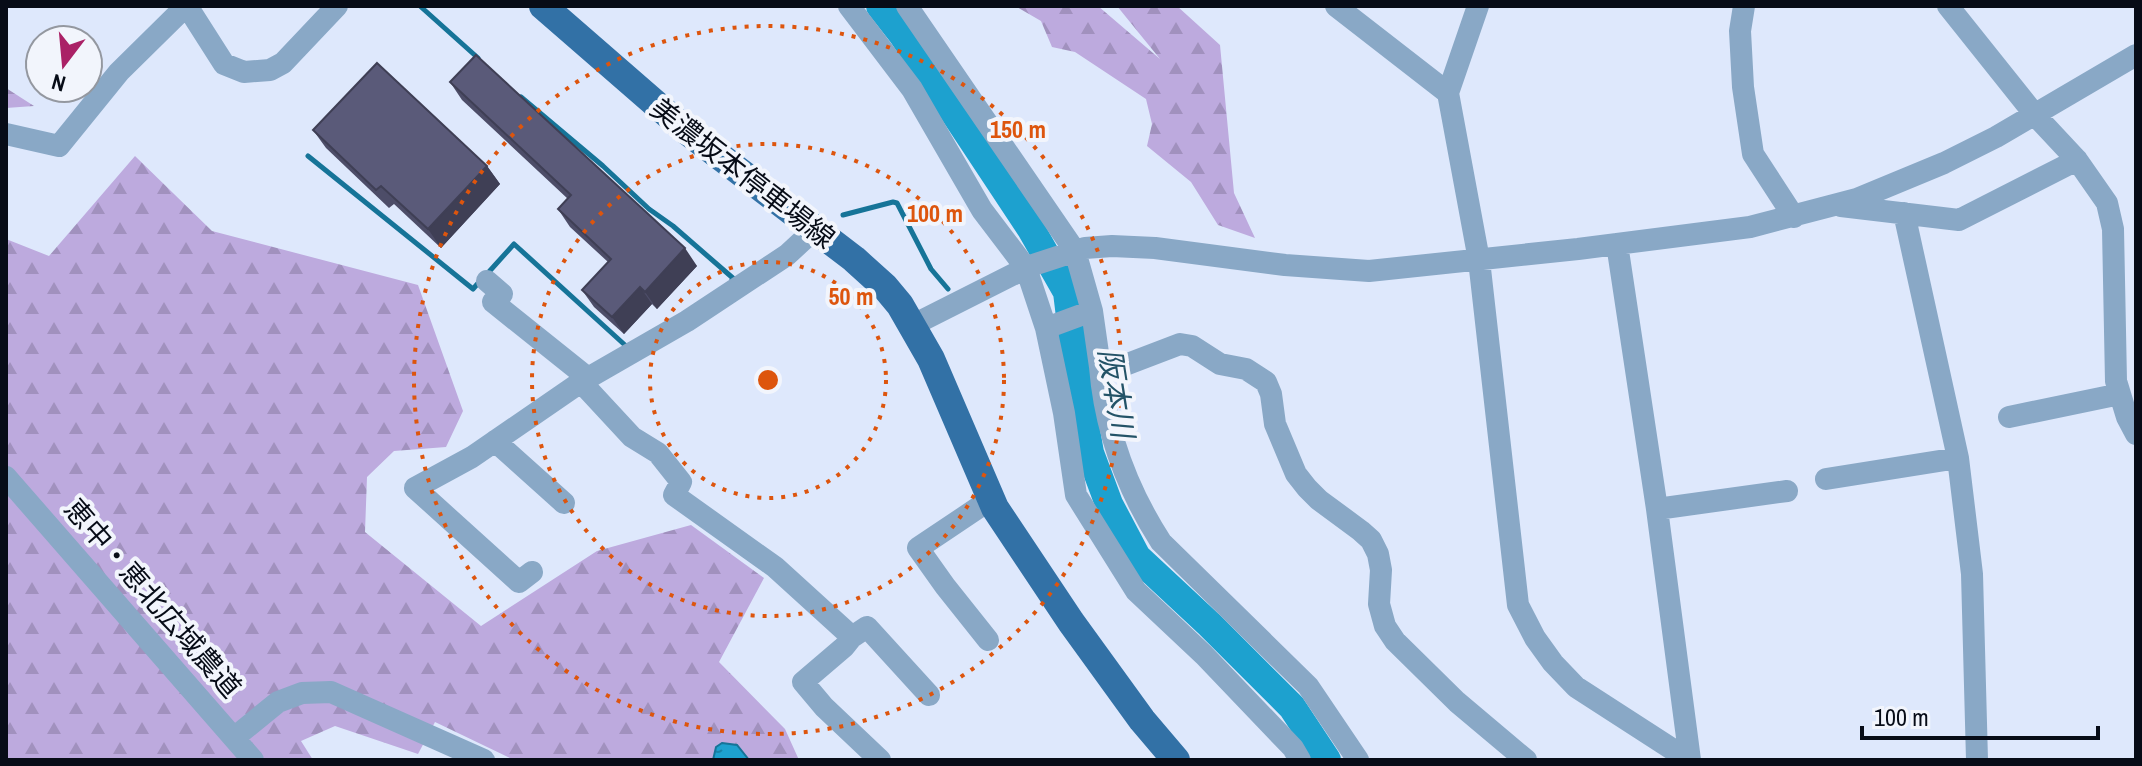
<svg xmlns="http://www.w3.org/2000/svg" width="2142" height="766" viewBox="0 0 2142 766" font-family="'Archivo Narrow','Noto Sans JP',sans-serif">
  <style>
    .forest { fill: url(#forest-firs) }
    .water { fill: url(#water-ripples); stroke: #167498; stroke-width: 2 }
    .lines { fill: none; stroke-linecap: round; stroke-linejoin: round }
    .stream { stroke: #167498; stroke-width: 5 }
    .river { stroke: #1da1cf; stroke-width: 28 }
    .minor { stroke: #89a8c6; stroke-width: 22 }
    .major { stroke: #3271a6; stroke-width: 28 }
    .wall { fill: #4d4d68 }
    .shaded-wall { fill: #3f3f55 }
    .building { fill: #5a5a79; stroke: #3f3f55; stroke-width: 2 }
    .ring { fill: none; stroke: #dd550d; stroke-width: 4; stroke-dasharray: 4 8 }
    .labels { text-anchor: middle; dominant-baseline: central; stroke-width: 8; stroke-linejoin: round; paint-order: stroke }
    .street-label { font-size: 28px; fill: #070c17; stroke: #f2f5fc }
    .water-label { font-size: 30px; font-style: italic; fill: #235367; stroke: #f2f5fc }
    .centre { fill: #dd550d; stroke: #f2f5fc; stroke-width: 4 }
    .ring-label { font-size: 24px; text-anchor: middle; font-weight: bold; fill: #dd550d; stroke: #f2f5fc; stroke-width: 8; stroke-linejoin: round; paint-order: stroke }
  </style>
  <defs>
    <pattern id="forest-firs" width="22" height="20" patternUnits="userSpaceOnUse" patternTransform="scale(2)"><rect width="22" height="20" fill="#bdaade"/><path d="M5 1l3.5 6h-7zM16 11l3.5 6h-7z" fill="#a191be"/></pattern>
    <pattern id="water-ripples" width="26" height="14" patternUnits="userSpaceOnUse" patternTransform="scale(2)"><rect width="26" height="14" fill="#1da1cf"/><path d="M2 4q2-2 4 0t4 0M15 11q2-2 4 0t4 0" fill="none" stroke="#1882a7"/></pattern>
  </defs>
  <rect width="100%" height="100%" fill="#dee8fc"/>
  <path class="forest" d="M1015 6H1098L1160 59 1117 6H1177L1220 45 1234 193 1255 238 1218 225 1191 182 1147 146 1152 124 1146 99 1075 52 1052 47 1041 21Z
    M6 88 34 106 6 108Z
    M135 156 212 231 418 285 463 411 446 447 394 451 367 477 365 532 481 626 597 551 691 525 764 578 719 662 785 729 799 760H514L435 722 418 754 335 726 301 741 313 760H6V239L49 256Z"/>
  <path class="water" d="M722 743 737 745 749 760H713L716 747Z"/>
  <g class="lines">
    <path class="stream" d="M420 6 478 58
      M521 97 603 166 649 209 673 226 734 279 732 280
      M308 156 473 289 480 281
      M843 215 893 202 897 203 931 269 948 289
      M487 274 514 244 626 346 629 345"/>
    <path class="river" d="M880 6 902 34 1031 229 1067 292 1079 390 1090 453 1109 504 1137 557 1210 625 1292 707 1327 760"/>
    <path class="minor" d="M187 6 224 64 244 72 270 70 283 63 337 6
      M849 6 912 89 982 210 1026 268 1046 328 1064 413 1076 495 1136 591 1204 655 1293 748 1300 760
      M907 6 1075 251 1092 311 1100 367 1125 365 1180 344 1192 346 1220 364 1246 369 1266 382 1271 394 1275 424 1296 474 1307 488 1319 500 1361 531 1371 540 1378 554 1381 570 1379 604 1385 626 1395 641 1457 702 1526 760
      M1336 6 1448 93
      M1478 6 1448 93 1479 260 1518 605 1535 638 1553 663 1576 687 1689 760
      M1744 6 1740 31 1743 87 1753 154 1794 217
      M1948 6 2035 115 2077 160 2107 203 2113 229 2116 381 2127 417 2136 434
      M6 134 59 146 119 72 186 6
      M1841 206 1959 220 2077 160
      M1904 213 1958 458 1972 574 1977 760
      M1617 244 1657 509 1690 760
      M487 281 502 294 493 302 588 378
      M913 325 1030 266 1085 248 1112 246 1155 248 1285 265 1369 271 1578 249 1750 227 1857 199 1944 163 1996 137 2136 55
      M1046 328 1092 311
      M1100 367C1105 430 1127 489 1161 542L1308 686 1358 760
      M581 382 632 437 658 453 681 482 674 495 775 567 852 637 844 647 803 682 824 707 880 760
      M2009 417 2120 394
      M495 441 564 503
      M6 477 253 760
      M1826 479 1958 458
      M1657 509 1787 491
      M532 572 519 582 415 488 472 457 581 382 687 321 787 255 814 230
      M852 637 867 627 929 695
      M988 640 945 586 918 548 991 499
      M235 737 278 702 302 693 331 692 484 760"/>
    <path class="major" d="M543 6 688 132 854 259 885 287 900 305 931 359 995 508 1071 622 1142 720 1176 760"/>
  </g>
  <path class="wall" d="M450 82 697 266 657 309 652 304 624 334 594 307 582 290 608 262 570 227 558 209 568 199 462 100Z
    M313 130 487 166 500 184 441 248 394 204 389 208 326 148Z"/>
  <path class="shaded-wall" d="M487 166 500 184 441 248 428 229Z
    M685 248 697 266 657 309 645 292Z
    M640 287 652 304 624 334 612 317Z"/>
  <path class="building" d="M476 55 685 248 645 292 640 287 612 317 582 290 611 259 558 209 571 195 450 82Z
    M377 63 487 166 428 229 381 186 376 190 313 130Z"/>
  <g class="ring">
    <circle cx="768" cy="380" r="118"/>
    <circle cx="768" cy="380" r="236"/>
    <circle cx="768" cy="380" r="354"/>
  </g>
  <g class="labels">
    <g class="street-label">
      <text transform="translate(743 173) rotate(38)">美濃坂本停車場線</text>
      <text transform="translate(153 598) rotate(49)">恵中・恵北広域農道</text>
    </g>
    <g class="water-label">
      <text transform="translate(1117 393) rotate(81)">阪本川</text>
    </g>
  </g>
  <circle cx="768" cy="380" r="12" class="centre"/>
  <g class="ring-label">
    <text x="1018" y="138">150 m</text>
    <text x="935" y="222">100 m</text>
    <text x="851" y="305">50 m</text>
  </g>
  <rect width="2142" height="766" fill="none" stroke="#070c17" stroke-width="16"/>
  <g transform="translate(64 64) rotate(196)"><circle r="38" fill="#f2f5fc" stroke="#9498a0" stroke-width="2"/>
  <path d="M0-6L14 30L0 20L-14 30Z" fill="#aa2166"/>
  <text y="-12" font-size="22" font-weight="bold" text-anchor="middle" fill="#070c17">N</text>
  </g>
  <path d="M1862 726v12h236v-12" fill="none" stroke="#070c17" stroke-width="4"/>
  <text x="1874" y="726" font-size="24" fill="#070c17" stroke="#f2f5fc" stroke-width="6" paint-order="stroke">100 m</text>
</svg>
